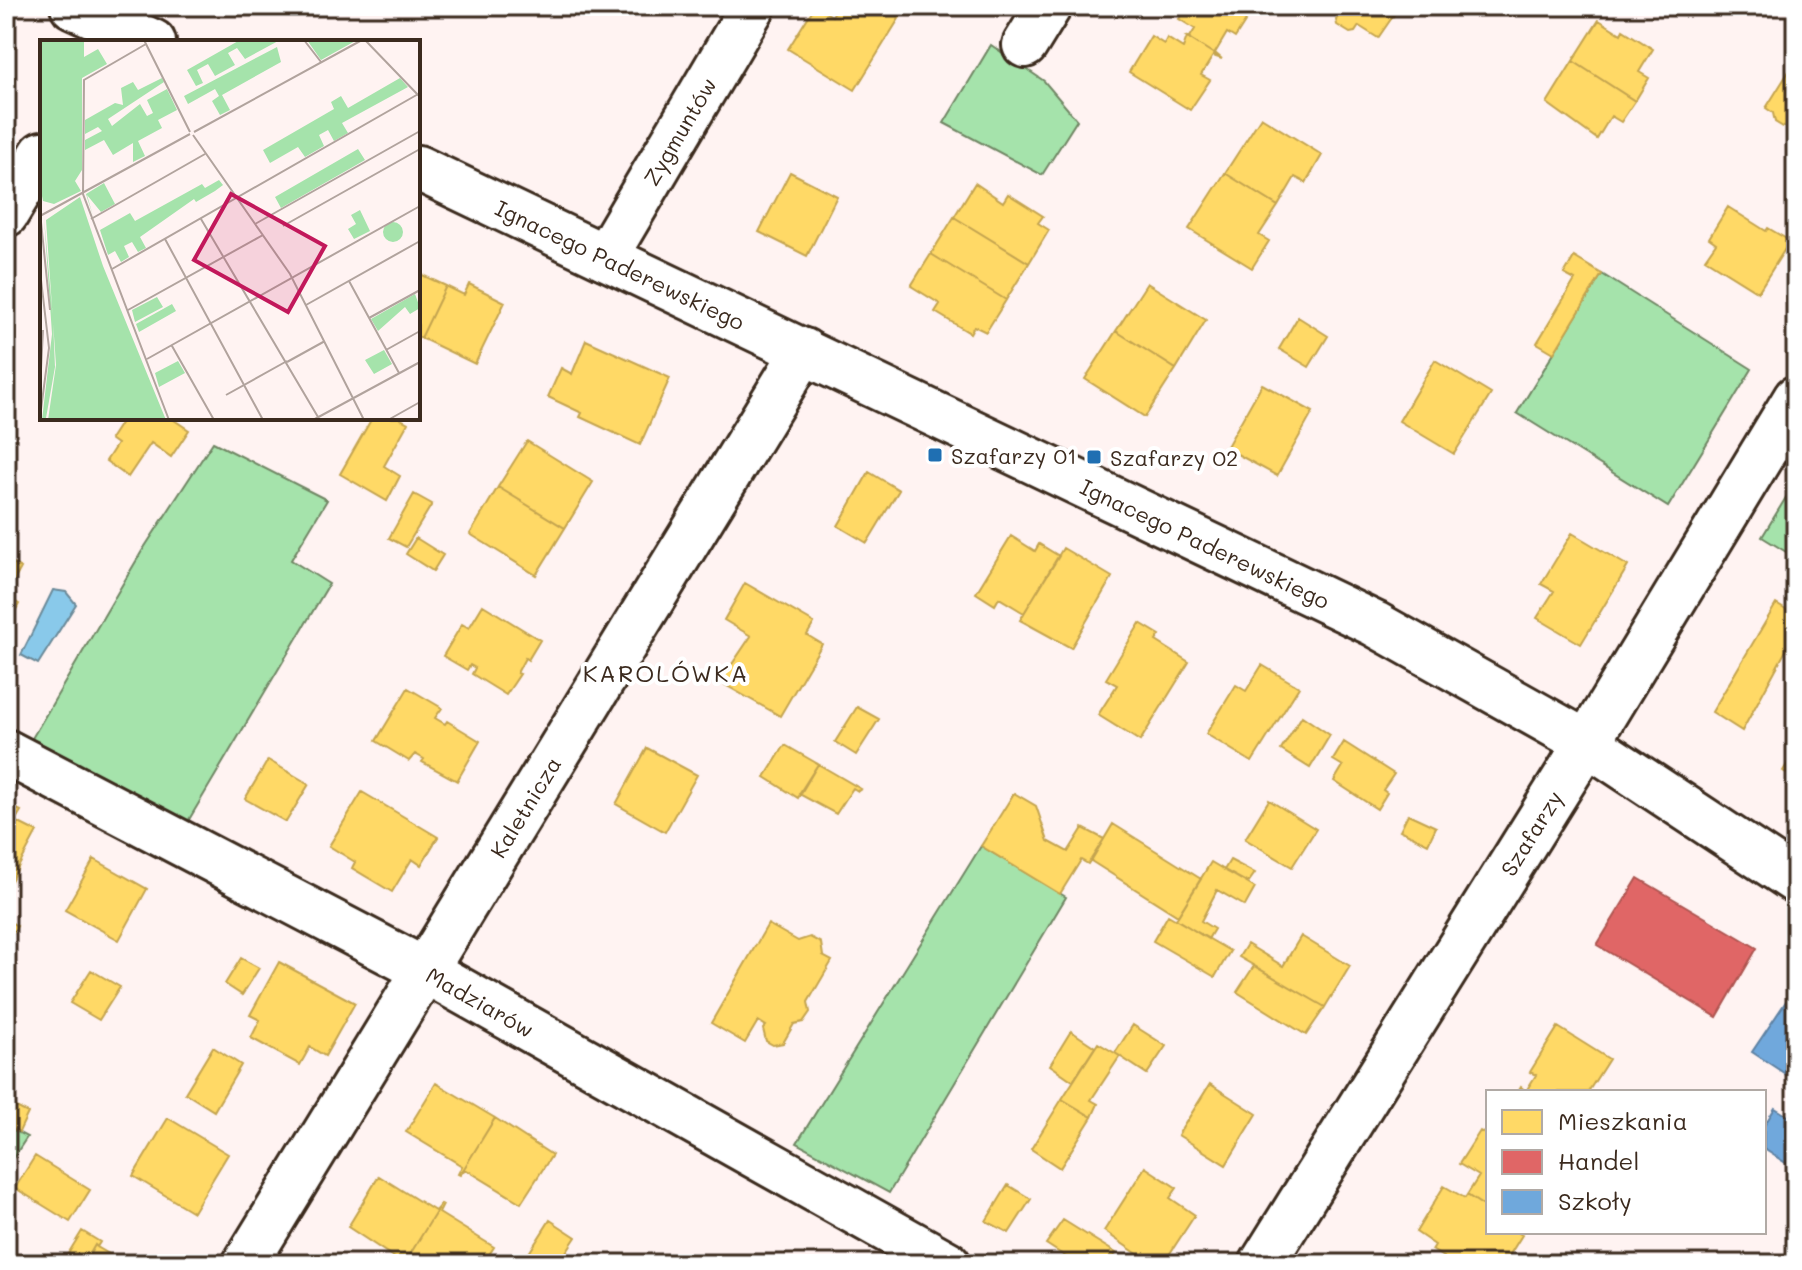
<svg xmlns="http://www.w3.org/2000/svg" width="1802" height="1270" viewBox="0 0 1802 1270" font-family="Mali,sans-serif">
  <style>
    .green { fill: #a5e3ab; stroke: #708664; stroke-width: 2 }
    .water { fill: #89c9ea; stroke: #6a8998; stroke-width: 2 }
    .homes { fill: #ffd966; stroke: #c4a450; stroke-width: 2 }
    .shops { fill: #e06666; stroke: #ae5450; stroke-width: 2 }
    .schools { fill: #6fa8dc; stroke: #5f82a3; stroke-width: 2 }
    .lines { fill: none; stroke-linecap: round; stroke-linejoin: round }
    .minor-casing { stroke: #3b2a1e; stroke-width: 50 }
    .minor { stroke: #fff; stroke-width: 44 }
    .poi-dot { fill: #1f6fb2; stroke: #fff; stroke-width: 3 }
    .labels { text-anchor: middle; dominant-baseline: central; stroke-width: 8; stroke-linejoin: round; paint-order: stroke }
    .street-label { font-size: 22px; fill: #3b2a1e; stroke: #fff }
    .poi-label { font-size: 22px; fill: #3b2a1e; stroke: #fff; text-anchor: start }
    .neighbourhood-label { font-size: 24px; letter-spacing: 2px; fill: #3b2a1e; stroke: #fff }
    .inset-road { fill: none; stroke: #b1a39d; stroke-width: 2 }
    .view { fill: #c2185b; fill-opacity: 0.15; stroke: #c2185b; stroke-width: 4 }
    .inset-edge { fill: none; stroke: #3b2a1e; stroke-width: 4 }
  </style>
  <rect width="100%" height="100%" fill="#fff3f2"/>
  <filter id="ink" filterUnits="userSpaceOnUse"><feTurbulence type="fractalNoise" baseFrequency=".0125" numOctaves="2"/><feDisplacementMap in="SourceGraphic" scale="16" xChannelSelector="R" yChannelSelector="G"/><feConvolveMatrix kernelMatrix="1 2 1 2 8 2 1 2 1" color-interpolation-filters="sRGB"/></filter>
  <g filter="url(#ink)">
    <path class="green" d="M991 45 1044 81 1077 120 1042 175 944 123Z
      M1602 274 1752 369 1668 507 1517 413Z
      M213 442 327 500 291 560 329 584 187 823 31 740 142 551Z
      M1796 481V558L1762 537Z
      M981 846 1066 897 889 1193 797 1143Z
      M6 1126 27 1137 6 1169Z"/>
    <path class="water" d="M53 590 66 592 76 604 38 664 21 655Z"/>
    <path class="homes" d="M815 6 832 16 838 6H892L889 10 900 17 855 90 788 49Z
      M1171 6H1251L1254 8 1235 38 1227 33 1215 53 1222 59 1187 37H1190L1195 29 1179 19 1183 13Z
      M1339 6H1400L1378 38 1359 26 1355 32 1350 33 1337 25 1336 20 1340 13 1336 11Z
      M1599 20 1621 34 1623 30 1653 49 1639 72 1649 78 1635 101 1573 61Z
      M1151 36 1164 44 1167 38 1183 48 1187 37 1222 59 1213 56 1201 75 1210 80 1190 110 1129 72Z
      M1796 60V128L1792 125 1783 127 1775 122 1773 113 1766 108Z
      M1573 61 1635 101 1621 122 1611 116 1597 139 1547 103Z
      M1261 117 1322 155 1306 183 1295 177 1278 206 1225 173Z
      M790 172 837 196 807 256 759 232Z
      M1225 173 1278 206 1259 235 1269 241 1252 268 1189 229Z
      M975 183 1003 202 1008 194 1043 216 1038 223 1049 230 1029 263 954 217Z
      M1728 207 1766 231 1768 228 1790 241 1758 292 1705 259 1716 243 1709 238Z
      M954 217 1029 263 1006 300 931 254Z
      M931 254 1006 300 986 332 974 326 970 333 935 312 940 304 911 286Z
      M1574 257 1602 274 1554 353 1537 343 1575 280 1564 274Z
      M418 273 446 286 421 338 418 336Z
      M1147 283 1206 320 1176 369 1116 331Z
      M469 284 505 302 475 364 421 338 446 286 464 295Z
      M1298 317 1328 336 1309 367 1279 349Z
      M1116 331 1176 369 1145 417 1085 379Z
      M586 340 670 378 640 445 580 417 582 413 548 397 561 368 572 374Z
      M1435 360 1491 394 1454 454 1399 421Z
      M1262 384 1313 412 1277 476 1226 448Z
      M116 418H171L189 430 171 457 151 443 128 477 106 461 117 444 110 439 121 422Z
      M372 418H399L408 423 384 466 400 476 387 501 340 474Z
      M527 441 593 482 565 528 498 487Z
      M869 472 899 490 867 543 838 526Z
      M498 487 565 528 536 575 470 534Z
      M414 494 432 504 406 547 389 538Z
      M1572 533 1628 566 1581 644 1537 618 1554 591 1541 584Z
      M1011 536 1035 551 1039 544 1059 556 1024 613 999 598 995 605 976 593Z
      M416 538 443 555 433 571 406 554Z
      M1063 548 1112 577 1071 648 1020 620Z
      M6 560 21 568 6 596Z
      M745 583 814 623 807 635 822 644 780 716 720 682 751 636 724 620Z
      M6 596 19 604 6 628Z
      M1776 604 1796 616V632L1742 731 1712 712Z
      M483 605 540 640 528 660 525 658 517 673 520 674 506 695 472 674 475 668 470 665 467 670 443 656 462 624 469 628Z
      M1140 623 1160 635 1156 641 1189 662 1140 741 1098 715 1117 685 1106 679Z
      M1262 665 1299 687 1252 762 1206 734 1236 685 1246 691Z
      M408 688 442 708 435 718 445 724 447 721 480 741 457 781 422 762 424 759 415 754 409 761 376 741Z
      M857 707 879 719 856 755 835 742Z
      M1302 716 1330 735 1310 768 1281 750Z
      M1344 742 1394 774 1383 790 1387 793 1377 809 1334 781 1343 766 1333 760Z
      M785 745 818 764 798 798 765 777Z
      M647 748 697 775 665 832 616 804Z
      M1796 750V779L1783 771Z
      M268 760 309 784 286 822 245 799Z
      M818 764 861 789 858 791 853 788 836 814 799 794Z
      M362 792 438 837 421 865 412 859 392 892 352 868 355 862 329 846Z
      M1014 793 1036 806 1048 841 1068 852 1083 828 1104 839 1088 864 1081 860 1060 894 981 846Z
      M1269 800 1316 829 1292 867 1245 839Z
      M9 805 21 811 15 821 37 832 6 890V811Z
      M1408 814 1436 827 1428 844 1400 830Z
      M1113 824 1201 879 1178 916 1091 861Z
      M94 859 147 889 119 940 65 910Z
      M1230 860 1255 873 1248 883 1224 870Z
      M1211 862 1255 888 1245 906 1217 890 1201 921 1214 929 1208 939 1176 919Z
      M1168 915 1230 951 1215 977 1153 941Z
      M6 919 17 926 6 943Z
      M768 924 798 941 810 937 821 943 823 956 832 961 808 1002 810 1012 803 1022 794 1024 783 1043 773 1045 766 1041 763 1029 766 1026 758 1021 745 1043 711 1023Z
      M1301 936 1350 966 1325 1007 1239 957 1247 944 1283 966Z
      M241 958 259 968 242 995 225 984Z
      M279 962 355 1003 325 1056 310 1047 300 1065 251 1038 260 1020 250 1015Z
      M1254 966 1325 1007 1306 1035 1237 992Z
      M91 970 120 987 99 1020 70 1003Z
      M1133 1025 1166 1046 1147 1074 1115 1053Z
      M1558 1027 1609 1059 1588 1092H1518L1521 1087 1526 1091 1536 1075 1530 1072Z
      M1071 1031 1095 1047 1073 1081 1050 1065Z
      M1098 1043 1120 1056 1091 1100 1098 1104 1092 1117 1062 1099Z
      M213 1047 241 1065 214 1111 185 1093Z
      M436 1083 495 1118 460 1175 458 1174 462 1166 406 1132Z
      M1210 1084 1257 1114 1226 1165 1178 1135Z
      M1062 1099 1092 1117 1060 1168 1031 1149Z
      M6 1102 28 1113 19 1132 6 1126Z
      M168 1118 228 1154 193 1212 133 1176Z
      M495 1118 552 1155 521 1203 465 1169 460 1175Z
      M1480 1131 1488 1136V1209L1467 1195 1479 1176 1459 1164Z
      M35 1156 90 1190 70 1222 15 1188Z
      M1145 1167 1177 1188 1170 1198 1195 1215 1163 1264H1152L1104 1231Z
      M379 1176 435 1211 441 1204 404 1264 348 1227Z
      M1008 1185 1031 1199 1009 1233 986 1221Z
      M1444 1186 1465 1198 1467 1195 1488 1209V1232H1517L1522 1235 1504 1264H1454L1432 1250 1435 1245 1416 1232Z
      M441 1204 443 1205 439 1213 494 1247 483 1264H404Z
      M550 1220 576 1237 558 1264H522Z
      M1063 1220 1116 1253 1109 1264H1077L1046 1244Z
      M82 1231 100 1242 97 1247 95 1245 84 1264H66L63 1262Z
      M95 1245 97 1247 126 1264H84Z"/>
    <path class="shops" d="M1638 878 1757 948 1717 1017 1597 945Z"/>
    <path class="schools" d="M1789 997 1796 1002V1081L1752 1052Z
      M1775 1108 1796 1121V1154L1789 1165 1764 1149V1126Z"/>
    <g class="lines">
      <defs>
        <g id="minor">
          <path d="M73 6 153 42"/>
          <path d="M1025 45 1049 6"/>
          <path id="s1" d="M418 168 1375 624 1587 743 1796 881"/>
          <path d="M6 214 42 154"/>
          <path id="s2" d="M605 257 753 6"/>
          <path id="s3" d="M6 752 426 971 948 1264"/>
          <path id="s4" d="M245 1264 804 351"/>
          <path id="s5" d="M1262 1264 1587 743 1796 398"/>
        </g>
      </defs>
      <use href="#minor" class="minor-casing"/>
      <use href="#minor" class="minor"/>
    </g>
  </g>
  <g class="poi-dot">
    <rect x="927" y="447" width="16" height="16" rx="4"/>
    <rect x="1086" y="449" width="16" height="16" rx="4"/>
  </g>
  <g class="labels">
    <g class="street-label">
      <text stroke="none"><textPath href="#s2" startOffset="146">Zygmuntów</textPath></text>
      <text stroke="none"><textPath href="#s1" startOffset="224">Ignacego Paderewskiego</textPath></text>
      <text stroke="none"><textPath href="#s1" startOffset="872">Ignacego Paderewskiego</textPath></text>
      <text stroke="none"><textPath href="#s4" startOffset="536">Kaletnicza</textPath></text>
      <text stroke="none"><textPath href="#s5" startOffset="508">Szafarzy</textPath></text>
      <text stroke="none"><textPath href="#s3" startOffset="536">Madziarów</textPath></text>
    </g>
    <g class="poi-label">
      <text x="951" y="455">Szafarzy 01</text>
      <text x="1110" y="457">Szafarzy 02</text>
    </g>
    <g class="neighbourhood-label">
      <text x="666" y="672">KAROLÓWKA</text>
    </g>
  </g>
  <g transform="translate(40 40)">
    <rect width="380" height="380" fill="#fff3f2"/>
    <path d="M0 0H44V17L58 9 67 24 42 38V130L35 141 41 151 14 164 3 161 0 146ZM200 0H240L205 19 197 8 188 13 195 25 175 36 168 24 157 30 163 43 156 46 147 30ZM267 0H317L281 20ZM237 7 241 22 182 55 190 70 180 75 172 61 179 56 175 49 148 64 144 56ZM122 38 124 42 68 79 72 86 100 64 107 76 113 73 107 60 127 49 137 70 118 80 122 88 98 101 105 116 93 122V103L73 115 64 100 45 110V100L62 91 58 87 45 94V80L75 63 83 65 81 48 93 42 98 50ZM360 38 368 47 302 83 308 93 294 101 288 90 279 95 284 106 265 117 258 107 230 123 223 110 294 69 291 62 301 56 308 68ZM318 109 325 120 241 168 235 157ZM179 140 183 145 175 151 156 162 154 159 100 197 106 208 98 212 92 202 84 206 89 217 81 222 75 211 68 215 60 190 90 173 95 181 162 144 165 148ZM64 143 75 164 61 172 47 155 53 176 46 154ZM40 157 63 226 126 380H8L16 325 6 180ZM320 170 330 191 314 199 308 189 316 184 311 175ZM4 177 13 280 15 327 6 378 2 380 12 294ZM343 192a10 10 0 1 1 20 0a10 10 0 1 1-20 0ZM375 254 380 268 370 274 365 267 338 291 331 279ZM117 257 123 267 95 282 92 270ZM132 264 136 271 99 292 96 284ZM344 310 352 324 334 334 325 320ZM138 321 145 333 119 347 115 333Z" fill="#a5e3ab"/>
    <path class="inset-road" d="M104 0 150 92M264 0 281 22M325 0 380 57M106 4 44 40 43 154 129 380M154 92 322 0M153 95 250 234 324 380M0 172 10 270M0 176 150 94M51 179 165 114M161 179 278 377M215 184 380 91M243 186 380 109M125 199 223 380M72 229 380 53M0 231 9 308 0 377M309 241 359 333M266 265 380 201M88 270 223 195M329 278 380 250M132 306 174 380M346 310 380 291M107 319 380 166M247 322 285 301M0 349 3 290M186 355 247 321M273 380 380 322M348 380 380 362"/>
    <path class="view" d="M191 154 285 206 248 272 154 220Z"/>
    <rect width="380" height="380" class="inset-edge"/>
  </g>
  <rect width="1802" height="1270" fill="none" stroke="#fff" stroke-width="32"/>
  <rect x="16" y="16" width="1770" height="1238" fill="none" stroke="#3b2a1e" stroke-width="3" filter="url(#ink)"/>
  <rect x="1486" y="1090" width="280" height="144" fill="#ffffff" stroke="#b1aaa5" stroke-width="2"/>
  <rect x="1502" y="1110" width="40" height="24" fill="#ffd966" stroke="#b1aaa5" stroke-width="2"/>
  <text x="1558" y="1130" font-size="24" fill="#3b2a1e">Mieszkania</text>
  <rect x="1502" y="1150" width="40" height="24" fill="#e06666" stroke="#b1aaa5" stroke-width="2"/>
  <text x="1558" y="1170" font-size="24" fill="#3b2a1e">Handel</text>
  <rect x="1502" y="1190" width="40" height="24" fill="#6fa8dc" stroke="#b1aaa5" stroke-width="2"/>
  <text x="1558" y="1210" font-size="24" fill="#3b2a1e">Szkoły</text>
</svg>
